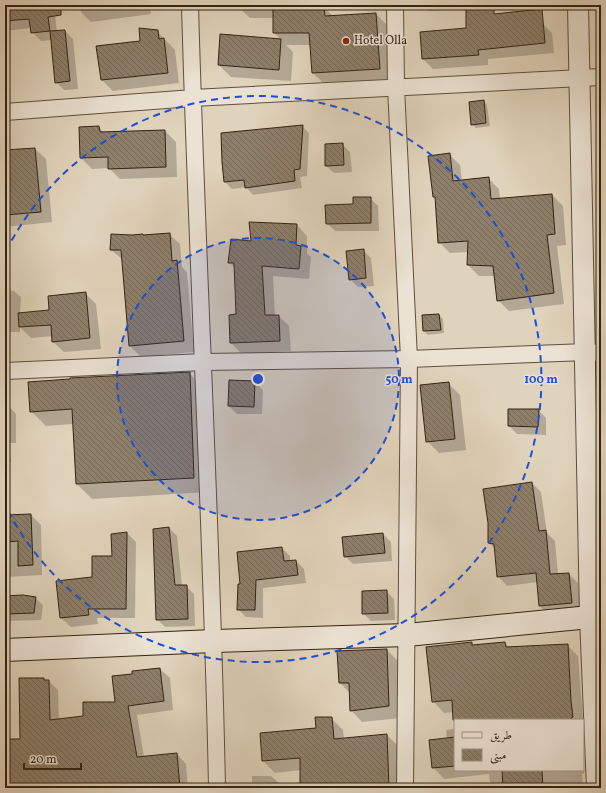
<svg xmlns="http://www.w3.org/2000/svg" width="606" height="793" viewBox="0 0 606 793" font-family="Vollkorn,Amiri,serif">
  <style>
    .shadow { fill: #0003 }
    .building { fill: url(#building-back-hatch); stroke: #332312 }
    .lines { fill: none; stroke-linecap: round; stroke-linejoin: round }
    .minor-casing { stroke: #5e4f3c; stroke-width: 18 }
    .tertiary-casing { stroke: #5e4f3c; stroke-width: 22 }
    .secondary-casing { stroke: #332312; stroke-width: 24 }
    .minor { stroke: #ebe2d3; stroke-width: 16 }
    .tertiary { stroke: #ebe2d3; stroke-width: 20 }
    .secondary { stroke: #ebe2d3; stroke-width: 22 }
    .ring { fill: none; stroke: #1d4ed8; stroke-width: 2; stroke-dasharray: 7 5 }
    .poi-dot { fill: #8f2418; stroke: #ebe2d3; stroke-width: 1.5 }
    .labels { text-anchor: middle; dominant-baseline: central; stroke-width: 3; stroke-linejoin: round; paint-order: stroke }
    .poi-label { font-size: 12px; fill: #332312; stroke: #ebe2d3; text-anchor: start }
    .centre { fill: #1d4ed8; stroke: #ebe2d3; stroke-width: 2 }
    .ring-label { font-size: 12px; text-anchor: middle; font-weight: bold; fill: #1d4ed8; stroke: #ebe2d3; stroke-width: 3; stroke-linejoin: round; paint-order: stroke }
  </style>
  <defs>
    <pattern id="building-back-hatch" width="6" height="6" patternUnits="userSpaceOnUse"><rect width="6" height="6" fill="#8d7f6a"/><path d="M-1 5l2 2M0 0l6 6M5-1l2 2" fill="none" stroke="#746856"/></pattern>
  </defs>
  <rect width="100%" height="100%" fill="#e0d3bb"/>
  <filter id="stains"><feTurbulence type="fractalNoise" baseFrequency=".005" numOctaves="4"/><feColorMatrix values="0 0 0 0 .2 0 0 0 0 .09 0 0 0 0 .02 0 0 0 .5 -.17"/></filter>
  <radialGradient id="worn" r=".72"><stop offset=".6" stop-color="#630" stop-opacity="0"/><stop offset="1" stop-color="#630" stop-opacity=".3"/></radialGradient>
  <path class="shadow" d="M5 5H54L57 32 65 31 73 39 78 89 64 90 56 82 52 40 41 41 32 32 31 28 5 31Z
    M80 5H150L151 14 91 22 81 12Z
    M236 5H296V9L324 7 334 17 376 14 388 26 392 80 325 85 313 73 311 45H286L293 52 291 81 231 77 219 65 221 35 281 40 274 33V18H250Z
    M422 5H553L429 11Z
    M542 23 552 33 554 53 488 59V65L433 69 423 59Z
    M157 31 175 50 179 83 113 91 102 80 141 42Z
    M484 101 487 105 490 126 476 128 472 124Z
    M302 126 309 133 307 176 300 177 302 188 253 195 246 187 232 189 225 182Z
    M99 127 104 133 165 131 176 142 177 177 120 179 109 168 92 169 81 158Z
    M342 144 350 152 352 172 334 173 326 166Z
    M35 149 46 159 52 222 5 227V151Z
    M449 154 460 165 462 181 488 178 499 189 500 199 552 195 563 206 566 245 557 246 564 304 509 311 498 300 495 276H479L468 265 469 252 450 253 439 242 436 198 434 196Z
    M370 198 378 206 379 231H335L327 223 354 205Z
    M297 225 307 236V253L311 257 309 279 273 276 275 316H279L289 326 291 351 242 354 231 343 237 315 235 268 229 262 252 242Z
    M169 234 180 244 182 267 187 272 194 352 141 357 130 346 123 260 111 250 132 236Z
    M363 250 371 258 374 286 358 287 350 279Z
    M5 290 14 291 21 297 20 314 50 311 85 293 96 304 101 349 64 352 53 342V336L31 338 20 327V332H5Z
    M439 315 443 319 444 333 428 335 424 331Z
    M189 373 204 388 208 492 92 499 77 484 73 424 46 426 31 411Z
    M255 382 263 390 262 414H237L229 406Z
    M448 383 460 395 466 450 439 453 427 441Z
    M5 404H7L16 414V443H9L11 462H5Z
    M538 410 546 418V435L517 434 509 426Z
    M532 483 541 492 547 533 555 541 558 574H569L578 583 581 612 549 615 540 606 538 582 507 586 498 576 495 549 489 543V522Z
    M31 515 41 525 42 575 5 577V516Z
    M169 528 177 536 182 586H186L194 594 195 626 165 627 157 619Z
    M127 533 136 542 135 618H97L98 624 71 627 61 618 93 578 113 557Z
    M383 534 391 542 392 561 353 564 345 556Z
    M282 548 290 556V562L296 561 304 569 306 583 263 588V618L246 617 238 609 241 585Z
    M386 591 394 599 395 620 371 621 363 613Z
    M5 597 35 598 43 605 41 620 5 621Z
    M471 643 474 646 505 643 510 648 567 645 578 656 583 720H455V770H583V767L584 774H582L583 788H491L489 774 444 779 433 767 447 739 446 730 454 729V712L444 713 433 701Z
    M387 650 399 662 401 718 362 722 351 710 350 693 340 683Z
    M160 669 170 678 173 710 137 715 144 757 177 754 186 764 188 788H5V743L21 740 43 679 45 681H49L58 690 59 720 84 717 116 703 133 675Z
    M331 718 343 730 344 739 387 735 399 747 400 784 371 786V788H301V770L275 773 263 761 317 729Z
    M252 776H271L284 788H252Z"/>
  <path class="building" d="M5 5H61V15L48 17 50 31 31 33 29 19 5 21Z
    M324 6 325 16 376 13 380 69 312 73 309 33H273V9Z
    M466 7H494V14L542 9 545 43 478 50 479 55 422 59 420 32 466 28Z
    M139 28 158 30 159 39 164 38 168 73 101 80 96 46 140 41Z
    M65 30 70 81 55 83 50 31Z
    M220 34 281 39 279 70 218 65Z
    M484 100 486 123 471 125 469 102Z
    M303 125 300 169 294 170 295 181 245 188 244 180 224 182 222 162 221 133Z
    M99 126 100 132 165 130 166 167 108 169V157L80 158 79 127Z
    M343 143 344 165 325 166V144Z
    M35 148 41 212 5 215V150Z
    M450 153 453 181 489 177 491 199 552 194 555 234 547 235 554 293 497 301 493 266 467 265 468 241 438 243 435 197H433L428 156Z
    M353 197H371V223L326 224 325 205 353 204Z
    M249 222 297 224 296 245 301 246 299 269 262 266 265 315H279L280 341 230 343 229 315 236 314 234 263H228L231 239 251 241Z
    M170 233 172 261 177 260 184 341 129 346 121 250H110L111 234 132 235 143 234V235Z
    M364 249 366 278 349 280 346 251Z
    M86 292 90 338 52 342 51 325 19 327 18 313 49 310 48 296Z
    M439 314 441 330 423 331 422 315Z
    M190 372 194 478 76 484 72 409 30 412 28 382 70 379V378Z
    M229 380 255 381 254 407 228 406Z
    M449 382 455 439 426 442 420 385Z
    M508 409H539L538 427 508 426Z
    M532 482 539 531 546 530 550 574 569 573 572 603 539 606 536 573 497 577 494 544 488 543V523L483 489Z
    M31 514 33 565 18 566V541L5 542V515Z
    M169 527 175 585H187L188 619 156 620 153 529Z
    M127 532 126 609H88L89 615 60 618 56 581 92 577V556H112L111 534Z
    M383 533 385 553 344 557 342 537Z
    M282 547 284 561 296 560 298 575 256 580 255 610H237L238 584H240L237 552Z
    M387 590 388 613 362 614V591Z
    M23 595 36 597 34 613 5 614V596Z
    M472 642V645L505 642 506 647 568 644 571 701 573 717 571 718V720H453L452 700 432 702 426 647Z
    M387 649 389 706 350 711 349 683H339L337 651Z
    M160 668 164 701 128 706 137 757 177 753 180 788H9V771H7L6 739H20L19 678H44V680H49L50 720 83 716V702H115L112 676 132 674V671Z
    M315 717H332L334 739 387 734 389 788H300V758L262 761 260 733 316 728Z
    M455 737V766L432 768 429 740Z
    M502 770H542L543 788H503Z"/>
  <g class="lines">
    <defs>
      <path id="minor" d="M190 5C197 266 212 527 217 788
        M395 5 396 87 409 359 405 788
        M5 112 193 98 601 77
        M5 371 204 362 409 359 586 352 601 353"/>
      <path id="tertiary" d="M578 5 590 617 597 788"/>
      <path id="secondary" d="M5 650 214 641 407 635 590 617 601 614"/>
    </defs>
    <use href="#minor" class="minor-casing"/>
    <use href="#tertiary" class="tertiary-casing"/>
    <use href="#secondary" class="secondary-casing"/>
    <use href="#minor" class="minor"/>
    <use href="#tertiary" class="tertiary"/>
    <use href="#secondary" class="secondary"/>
  </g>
  <circle cx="258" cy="379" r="141" fill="#1d4ed8" fill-opacity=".12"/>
  <g class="ring">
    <circle cx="258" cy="379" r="141"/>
    <path d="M6 251A283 283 0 1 1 6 507"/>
  </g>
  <circle class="poi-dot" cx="346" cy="41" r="4"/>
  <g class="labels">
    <g class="poi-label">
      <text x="354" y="41">Hotel Olla</text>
    </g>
  </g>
  <circle cx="258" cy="379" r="6" class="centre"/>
  <g class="ring-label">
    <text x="399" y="383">50 m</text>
    <text x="541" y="383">100 m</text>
  </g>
  <rect width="606" height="793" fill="none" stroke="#e0d3bb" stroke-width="20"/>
  <rect x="6" y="6" width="594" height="781" fill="none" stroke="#332312" stroke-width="2"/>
  <rect x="10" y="10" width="586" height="773" fill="none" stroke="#332312"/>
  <rect x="454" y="719" width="130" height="52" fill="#ebe2d3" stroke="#a19686"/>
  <rect x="462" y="732" width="20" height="6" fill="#ebe2d3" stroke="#a19686"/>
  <text x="490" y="739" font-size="12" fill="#332312">طريق</text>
  <rect x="462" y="749" width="20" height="12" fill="url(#building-back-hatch)" stroke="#a19686"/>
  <text x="490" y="759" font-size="12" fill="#332312">مبنى</text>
  <path d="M24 763v6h57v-6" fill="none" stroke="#332312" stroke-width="2"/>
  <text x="30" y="763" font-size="12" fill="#332312" stroke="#ebe2d3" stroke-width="3" paint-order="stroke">20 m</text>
  <rect width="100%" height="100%" filter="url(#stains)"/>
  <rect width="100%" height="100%" fill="url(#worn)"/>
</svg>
